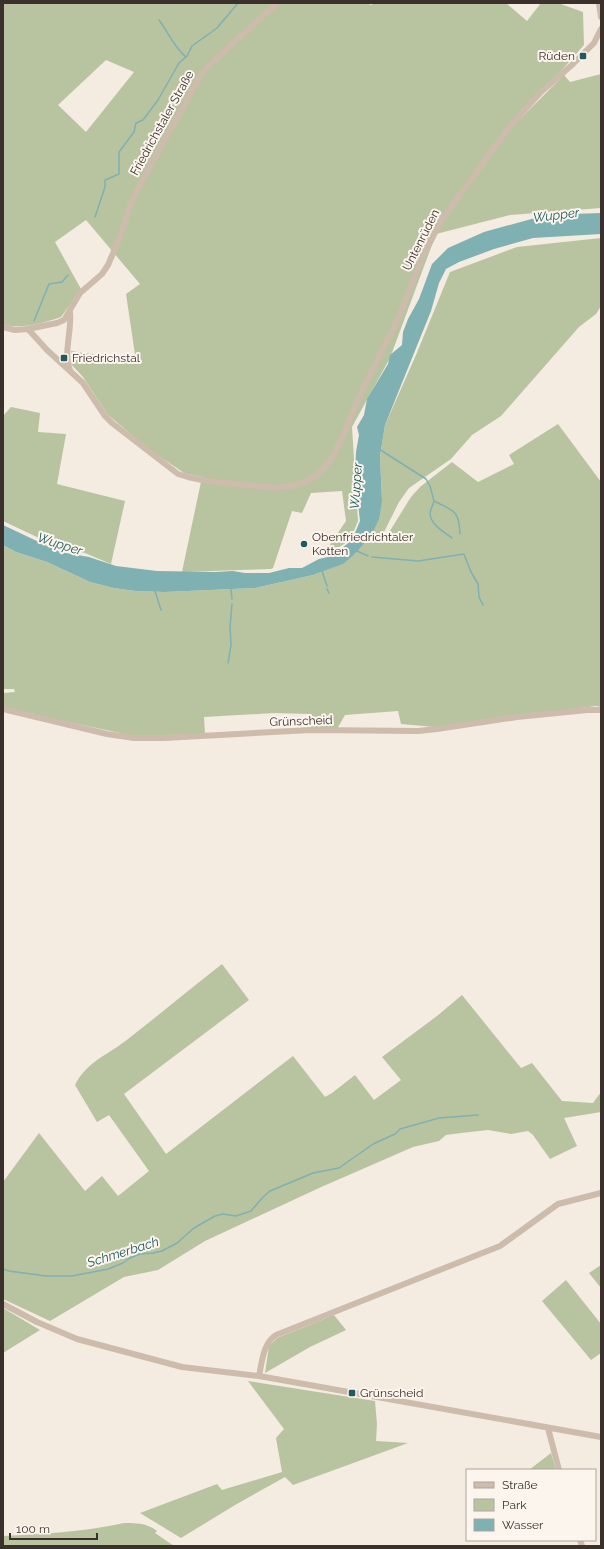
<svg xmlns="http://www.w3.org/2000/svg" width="604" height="1549" viewBox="0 0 604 1549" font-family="Raleway,sans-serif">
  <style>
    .green { fill: #b8c4a0; fill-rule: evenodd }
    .water { fill: #7fb0b2 }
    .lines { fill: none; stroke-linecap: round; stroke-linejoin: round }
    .stream { stroke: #7fb0b2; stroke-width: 1.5 }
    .minor { stroke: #cdbbac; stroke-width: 6 }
    .poi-dot { fill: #1f5a5e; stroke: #fbf5ee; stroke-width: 1.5 }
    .labels { text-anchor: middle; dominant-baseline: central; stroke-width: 4; stroke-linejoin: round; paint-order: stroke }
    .poi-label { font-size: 12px; fill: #3b302b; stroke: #fbf5ee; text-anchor: start }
    .street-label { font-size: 12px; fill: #3b302b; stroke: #fbf5ee }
    .water-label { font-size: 13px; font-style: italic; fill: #1f5a5e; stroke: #fbf5ee }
  </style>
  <rect width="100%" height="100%" fill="#f4ebe1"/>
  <path class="green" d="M3 3H365L372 5V3H506L527 21 541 3H558L583 12 584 45 561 71 519 114 443 222 512 127 564 75 570 82 601 74V208L510 215 436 234 390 358 352 427 358 521 350 540 330 553 325 552 346 521 342 491 311 493 302 513 292 511 273 568 271 569 182 572 202 477 184 473 150 450 108 415 83 377 71 364V351L136 361 126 294 140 284 86 220 55 242 81 289 61 317C44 323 21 330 3 324ZM106 60 134 72 86 132 58 105Z
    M601 238V306L596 314 579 327 501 416 472 435 451 459 409 488 399 502 383 534H388L411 497 420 487 452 462 478 482 514 464 509 455 558 424 601 482V707L596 706 434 727 401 724 398 711 345 715 337 729 311 728V714L274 713 204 717 205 734 134 736 3 708V693L15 692 14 689H3V545L16 552 47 562 90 582 114 588 135 591 165 592 255 588 313 575 342 564 355 554 371 536 382 501 380 456 385 425 416 355 450 272 517 247Z
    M11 407 40 413 38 432 66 434 57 484 125 501 111 564 85 553 56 546 3 521V416Z
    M222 964 249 1000 124 1094 166 1154 293 1056 325 1097 332 1093 355 1075 374 1100 401 1080 382 1057 437 1016 462 995 521 1068 532 1063 562 1101 593 1103 601 1092V1112L564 1118 577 1146 550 1159 533 1135 528 1131 511 1134 488 1130 461 1133 446 1135 439 1141 413 1147 319 1188 205 1241 158 1270 124 1277 50 1321 3 1299V1182L39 1133 85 1191 102 1176 118 1196 149 1171 109 1115 97 1122 75 1085C88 1060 107 1056 128 1039 159 1015 190 989 222 964Z
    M601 1265V1288L589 1273Z
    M566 1280 601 1324V1353L591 1360 542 1301Z
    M3 1308 40 1330 3 1353Z
    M334 1315 346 1330 310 1347 265 1373 269 1346 277 1338Z
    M248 1381 375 1401 377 1424 376 1441 408 1443 293 1485 285 1477 235 1505 181 1538 140 1513 217 1484 222 1490 282 1472 276 1438 284 1429Z
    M551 1453 556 1470H529Z
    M124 1523C137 1523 147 1523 157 1531L155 1533 174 1546H3V1536C44 1534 84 1532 124 1523Z"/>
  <path class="water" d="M601 213V234L533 238 494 249 459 262 446 269 439 283 431 311 385 425 380 456 382 501 379 519 371 536 355 554 343 564 313 575 255 588 165 592 135 591 114 588 90 582 47 562 16 552 3 545V525L60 552 89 557 116 566 157 571 215 572 233 571 245 573H269L289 568H302L319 559 332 556 352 540 360 521 355 476 356 452 359 435 357 427 364 415 367 399 388 364 390 355 402 345 403 332 408 319 419 299 432 264 448 248 484 232 546 215Z"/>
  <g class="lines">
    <path class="stream" d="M159 20C169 33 173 46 186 57
      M95 217 105 187V180L119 174V152L134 132 136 123 143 120 158 100 179 63 187 56 192 46 217 28 238 3
      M34 321 49 284 62 282 68 275
      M379 449 426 479 430 486 434 501C453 511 459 509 460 534
      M434 501C433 505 430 510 430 514 431 525 444 532 452 538
      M357 551 368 556
      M372 557 418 561 464 554 471 572 478 584 479 597 483 605
      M322 571 327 586
      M231 589 232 599
      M327 589 329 593
      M155 591 161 610
      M228 663 231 645 230 627 232 604
      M3 1269 9 1271 46 1276H72L108 1269 123 1263 130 1258 140 1254 153 1253 162 1251 177 1243 194 1228 215 1216 223 1214 236 1216 251 1211 263 1197 270 1191 313 1173 339 1168 373 1144 395 1134 400 1129 439 1118 478 1115"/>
    <path class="minor" d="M599 3 601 17
      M3 327 15 330 28 329 57 323 64 320 80 293 102 274 108 265 120 237 131 203 144 177 202 73 219 56 277 3
      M28 329 47 350 83 383 105 416 112 423 178 474 188 477 207 481 275 488 292 486 305 482 317 475 322 470 331 459 343 436 360 395 399 317 421 260 441 221 510 126 541 92 573 64 594 43 601 29
      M70 370C63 353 72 331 70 312
      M3 709 107 734 134 738H164L311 730 418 731 437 729 517 717 587 710H601
      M3 1304 37 1322 77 1339 182 1367 259 1376 601 1437
      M259 1376C262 1362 263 1343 276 1335L500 1246 558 1204 601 1193
      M548 1428 559 1470
      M580 1540 582 1546"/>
  </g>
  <g class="poi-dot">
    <rect x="579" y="52" width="8" height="8" rx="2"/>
    <rect x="60" y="354" width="8" height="8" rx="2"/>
    <circle cx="304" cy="544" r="4"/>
    <rect x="348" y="1389" width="8" height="8" rx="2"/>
  </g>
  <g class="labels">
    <g class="poi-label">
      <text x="575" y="56" text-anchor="end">Rüden</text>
      <text x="72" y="358">Friedrichstal</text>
      <text x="312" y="537">Obenfriedrichtaler<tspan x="312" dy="14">Kotten</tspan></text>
      <text x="360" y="1393">Grünscheid</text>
    </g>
    <g class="street-label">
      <text transform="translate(162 123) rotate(-61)">Friedrichstaler Straße</text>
      <text transform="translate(421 240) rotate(-63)">Untenrüden</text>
      <text transform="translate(301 721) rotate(-2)">Grünscheid</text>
    </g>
    <g class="water-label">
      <text transform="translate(556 215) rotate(-7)">Wupper</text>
      <text transform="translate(356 486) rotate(-86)">Wupper</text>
      <text transform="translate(60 544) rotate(18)">Wupper</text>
      <text transform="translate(123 1252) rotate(-17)">Schmerbach</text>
    </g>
  </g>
  <rect width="604" height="1549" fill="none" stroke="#3b302b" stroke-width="8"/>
  <rect x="466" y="1469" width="130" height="72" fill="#fbf5ee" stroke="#aea6a0"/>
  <rect x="474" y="1482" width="20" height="6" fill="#cdbbac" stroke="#aea6a0"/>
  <text x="502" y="1489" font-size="12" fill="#3b302b">Straße</text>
  <rect x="474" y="1499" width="20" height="12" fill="#b8c4a0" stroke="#aea6a0"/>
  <text x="502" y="1509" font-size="12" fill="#3b302b">Park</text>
  <rect x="474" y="1519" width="20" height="12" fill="#7fb0b2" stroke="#aea6a0"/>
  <text x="502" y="1529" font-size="12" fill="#3b302b">Wasser</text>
  <path d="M10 1533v6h87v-6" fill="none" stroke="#3b302b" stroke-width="2"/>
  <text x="16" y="1533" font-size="12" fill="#3b302b" stroke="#fbf5ee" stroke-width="3" paint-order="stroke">100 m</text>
</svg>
